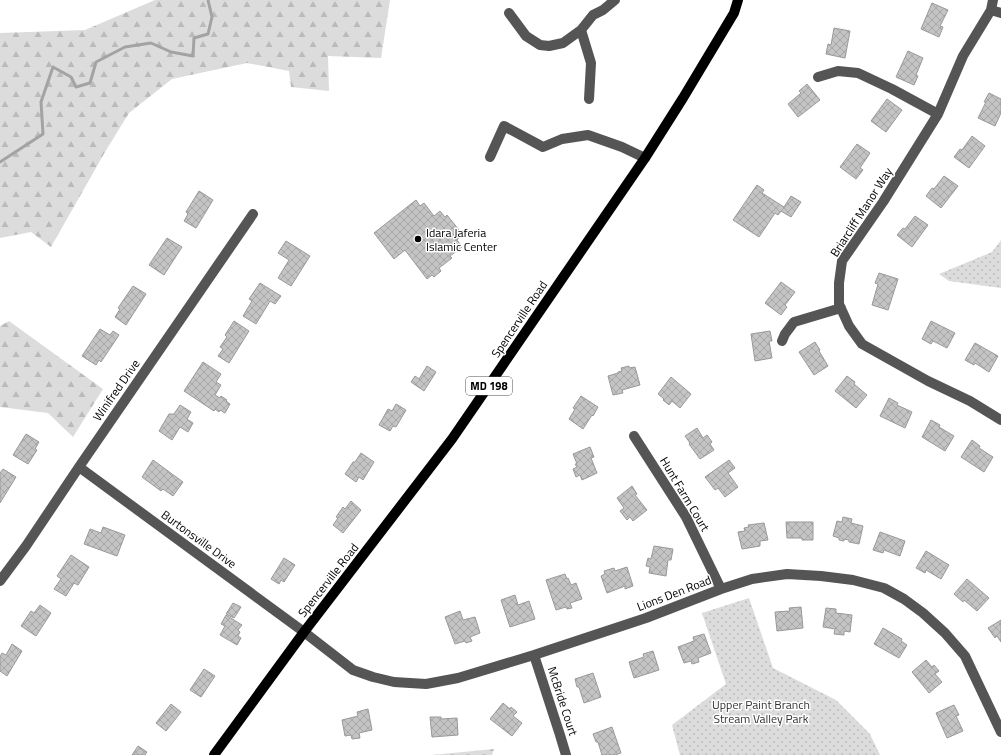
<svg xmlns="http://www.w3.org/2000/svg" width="1001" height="755" viewBox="0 0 1001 755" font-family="'Titillium Web',sans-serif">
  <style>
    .forest { fill: url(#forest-firs) }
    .cemetery { fill: url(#cemetery-stones) }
    .park { fill: url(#park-dots) }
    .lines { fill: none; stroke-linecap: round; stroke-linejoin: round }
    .stream { stroke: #a3a3a3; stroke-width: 3 }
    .building { fill: url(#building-cross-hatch); stroke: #999 }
    .minor { stroke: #555; stroke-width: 10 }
    .major { stroke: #000; stroke-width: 10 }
    .poi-dot { fill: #000; stroke: #fff; stroke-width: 1.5 }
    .labels { text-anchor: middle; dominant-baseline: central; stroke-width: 3; stroke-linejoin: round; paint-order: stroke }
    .shield { fill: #fff; stroke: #4c4c4c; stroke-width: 1 }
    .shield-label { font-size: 11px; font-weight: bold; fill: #000 }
    .street-label { font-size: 12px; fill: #000; stroke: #fff }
    .poi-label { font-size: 12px; fill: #000; stroke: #fff; text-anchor: start }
    .park-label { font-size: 12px; fill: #333; stroke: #fff }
  </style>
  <defs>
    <pattern id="forest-firs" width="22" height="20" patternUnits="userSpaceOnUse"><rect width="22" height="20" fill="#dcdcdc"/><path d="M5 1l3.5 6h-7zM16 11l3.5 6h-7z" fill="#bbb"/></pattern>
    <pattern id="cemetery-stones" width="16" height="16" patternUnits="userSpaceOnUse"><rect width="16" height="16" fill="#dcdcdc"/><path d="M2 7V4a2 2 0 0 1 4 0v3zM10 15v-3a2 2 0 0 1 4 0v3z" fill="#bbb"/></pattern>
    <pattern id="park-dots" width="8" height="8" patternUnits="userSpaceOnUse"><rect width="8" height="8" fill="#dcdcdc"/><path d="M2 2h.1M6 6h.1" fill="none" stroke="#bbb" stroke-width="1.8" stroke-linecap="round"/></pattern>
    <pattern id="building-cross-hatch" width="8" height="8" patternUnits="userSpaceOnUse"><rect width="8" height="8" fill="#c4c4c4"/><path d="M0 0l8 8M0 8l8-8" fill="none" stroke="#a7a7a7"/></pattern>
  </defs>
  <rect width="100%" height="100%" fill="#fff"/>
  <path class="forest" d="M155 0H390L381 58 328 56 329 91 291 87 289 71 247 63 172 79 129 113 105 152 51 247 31 232 0 238V33L85 30Z
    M9 321 103 389 73 437 48 413 0 407V326Z"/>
  <path class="cemetery" d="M494 749 492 755H432Z"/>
  <path class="park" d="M1001 240V288L949 281 939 274 992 252Z
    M749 598 773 668 836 700 870 734 880 755H680L672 725 726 684 702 613Z"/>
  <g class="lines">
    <path class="stream" d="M0 162 43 134 41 102 53 67 71 77 76 87 90 83 96 62 125 47 151 43 171 52 193 56 194 38 208 34 212 17 208 0"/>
  </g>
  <path class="building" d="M932 3 948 10 940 26 943 27 939 37 921 29Z
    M834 28 850 31 845 58 826 54 828 44 831 45Z
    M908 51 923 58 916 75 918 76 914 85 896 77Z
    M807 84 820 100 798 117 788 104 801 93 799 91Z
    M989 93 1001 99V113L995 126 978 118 986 102H984Z
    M887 99 902 110 886 132 871 121Z
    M972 136 985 146 969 168 954 157 960 149 962 150Z
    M857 144 870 153 860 168 863 170 856 179 840 167Z
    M944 176 958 186 941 208 926 196 932 188 934 189Z
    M757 185 764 190 762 193 784 207 791 196 801 202 791 217 781 211 778 215 775 213 759 237 733 220Z
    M199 191 213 200 196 228 184 221 188 214 186 212Z
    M416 200 420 206 424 203 434 216 440 211 445 217 447 215 459 230 455 233 459 238 457 240 462 247 450 256 452 258 439 268 441 271 434 277 432 275 427 279 405 250 394 259 374 233Z
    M915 216 928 225 912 247 897 235 903 228 905 229Z
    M167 238 182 247 164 275 149 265Z
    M286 241 310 256 291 286 278 278 289 260 278 253Z
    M879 273 898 279 888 310 872 305 878 284 875 283Z
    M781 282 795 292 785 305 787 307 781 315 765 303Z
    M260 283 281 296 275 304 270 301 256 324 243 316 252 301 249 299Z
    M133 286 146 294 126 325 115 317 120 309 118 308Z
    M234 321 249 331 229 363 218 356 223 349 220 347 227 337 225 335Z
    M931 321 955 333 947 348 933 341 931 344 922 339Z
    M100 329 110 335 113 331 119 335 101 362 99 360 96 365 82 356Z
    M770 331 772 341H769L772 358 755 361 751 334Z
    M815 342 820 350 819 351 828 366 814 375 799 352Z
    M975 343 998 356 989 372 975 363 974 365 965 360Z
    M203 362 221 374 216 382 221 385 215 395 220 398 221 396 227 400 226 401 230 404 225 413 220 410 219 412 215 409 214 411 184 391Z
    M427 366 436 372 424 391 411 382 415 376 419 379Z
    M629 366V368L635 367 640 385 622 390 623 393 613 395 608 376 618 373V372L622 371 621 368Z
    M847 376 855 382 854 384 867 395 856 408 835 391Z
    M671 377 691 394 680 408 672 401 669 405 663 400 664 399 658 394Z
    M581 396 598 407 593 416 592 415 583 429 569 419 575 409 573 408Z
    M889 398 898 403 897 405 912 412 905 428 880 416Z
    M396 404 406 410 396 427 393 426 390 431 379 425 388 409 392 411Z
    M180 405 191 412 187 419 193 423 188 432 180 427 172 440 159 431 169 414H174Z
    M931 420 940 425 939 427 954 436 945 451 922 437Z
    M697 428 703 438 707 435 712 442 710 444 714 450 700 459 689 444 690 443 685 436Z
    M26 434 39 442 35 449 37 450 28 464 13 455Z
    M972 440 980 446 979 448 993 457 984 472 961 457Z
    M590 447 594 457 591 458 597 473 582 480 580 475 576 477 573 469 577 467 575 464H577L573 454Z
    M361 453 374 462 363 480 359 477 356 482 345 474 353 462H355Z
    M153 460 183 482 173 496 163 489 161 491 142 477Z
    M729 460 735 468 728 473 738 487 725 497 718 488 715 490 705 477Z
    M3 469 16 477 0 503V473Z
    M632 486 637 494 635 495 647 510 633 521 630 517 627 520 620 511 624 508 617 498Z
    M351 501 361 510 343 533 333 525 338 518 336 517 343 507 345 509Z
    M843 517 852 519 851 523 863 526 859 544 849 542V540L844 539V541L839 540V538L833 536 837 521 842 522Z
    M786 522H813V540H802V538H787Z
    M764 523 768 540 760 541V546L742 549 738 532 745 531 744 528 749 527 748 525Z
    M103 527 125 535 117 556 84 544 90 529 101 533Z
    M880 532 905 541 900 556 884 550 883 553 873 550Z
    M654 546 673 549 671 560H668L666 576 649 573 650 567 646 566 648 558 651 559Z
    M926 551 949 565 941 579 926 570 925 573 916 568Z
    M71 555 89 567 78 585 74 583 66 596 54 589 61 579 57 576Z
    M284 558 295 565 284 582 281 580 279 584 271 579Z
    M627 567 633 586 625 589V586L607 593 601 576 605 574 604 571 614 568 615 571Z
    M565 574 567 579 568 578 571 585 576 583 582 599 570 603 572 608 567 609 566 607 556 610 546 580Z
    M967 579 989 598 977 611 964 600 963 602 954 594Z
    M515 595 518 605 529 601 535 619 510 627 501 600Z
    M233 603 241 607 234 618 226 614Z
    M40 605 51 613 36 636 21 626 31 611 34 613Z
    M801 607 803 628 777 631 775 612 790 611 789 608Z
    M826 608 836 609V613L852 615 850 632 844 631V635L834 634 835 629 823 627Z
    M460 611 463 620 475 617 480 633 470 637 472 641 466 643 465 641 455 644 445 617Z
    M226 615 242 625 238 630 240 632 238 636 241 638 237 645 220 635 225 626 221 624Z
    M1001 620V642L997 636 995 638 988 628Z
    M883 628 902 639 901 641 907 645 899 658 874 644Z
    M704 634 711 653 698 658 699 662 692 664 691 661 684 663 678 647 694 641 693 637Z
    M12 644 22 651 7 676 0 671V657L2 653 6 655Z
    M653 651 659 670 634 678 629 662 644 657 643 654Z
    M926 660 932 667 934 665 939 671 935 674 942 682 929 693 912 672Z
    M204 669 215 676 201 697 190 690Z
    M593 673 601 697 584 703 579 687H577L575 679Z
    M503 703 510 709 511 707 517 712 513 716 522 723 512 736 490 719Z
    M171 704 181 712 166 731 156 723Z
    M954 705 959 715 956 716 963 731 947 738 936 713Z
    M368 709 372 730 359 733 360 738 352 739 351 735 345 736 342 720 358 716 357 712Z
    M430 717H441V719L457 718 458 735 432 737Z
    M612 727 621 753 615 755H602L598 742H596L593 734Z
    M138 746 147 752 145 755H132Z"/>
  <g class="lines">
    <path class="minor" d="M993 0 991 10 963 56 938 114 883 202 842 261 839 283V304L849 326 862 344 928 381 970 401 1001 420
      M991 10 1001 13
      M509 13 526 36 540 45 549 46 563 43 581 30 593 15 603 10 615 0
      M581 30 591 63 589 99
      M818 77 838 71 858 73 892 89 938 114
      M490 157 504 126 543 147 562 139 588 135 622 147 645 158
      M782 341 785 334 794 322 841 308
      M634 436 686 517 721 589
      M79 467 304 632 353 670 373 677 394 682 426 684 458 678 534 655 646 618 721 589 752 579 787 574 821 576 853 580 884 588 904 599 923 613 945 633 965 656 1001 732
      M0 581 26 546 79 467 253 214
      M534 655 560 735 566 755"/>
    <path class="major" d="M214 755 304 632 452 439 645 158 683 98 734 13 738 0"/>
  </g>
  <circle class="poi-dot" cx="418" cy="239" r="4"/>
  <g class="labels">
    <rect class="shield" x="466" y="377" width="46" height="18" rx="3"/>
    <g class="shield-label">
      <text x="489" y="386">MD 198</text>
    </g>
    <g class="street-label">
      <text transform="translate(861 212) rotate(-57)">Briarcliff Manor Way</text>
      <text transform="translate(519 319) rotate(-56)">Spencerville Road</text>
      <text transform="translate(116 390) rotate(-55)">Winifred Drive</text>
      <text transform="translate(685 494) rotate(59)">Hunt Farm Court</text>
      <text transform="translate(199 539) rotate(36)">Burtonsville Drive</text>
      <text transform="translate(328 580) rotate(-52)">Spencerville Road</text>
      <text transform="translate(674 593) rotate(-21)">Lions Den Road</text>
      <text transform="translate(563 701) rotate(72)">McBride Court</text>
    </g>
    <g class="poi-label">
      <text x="426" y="232">Idara Jaferia<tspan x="426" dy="14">Islamic Center</tspan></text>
    </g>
    <g class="park-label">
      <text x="761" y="704">Upper Paint Branch<tspan x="761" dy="14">Stream Valley Park</tspan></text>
    </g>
  </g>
</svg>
